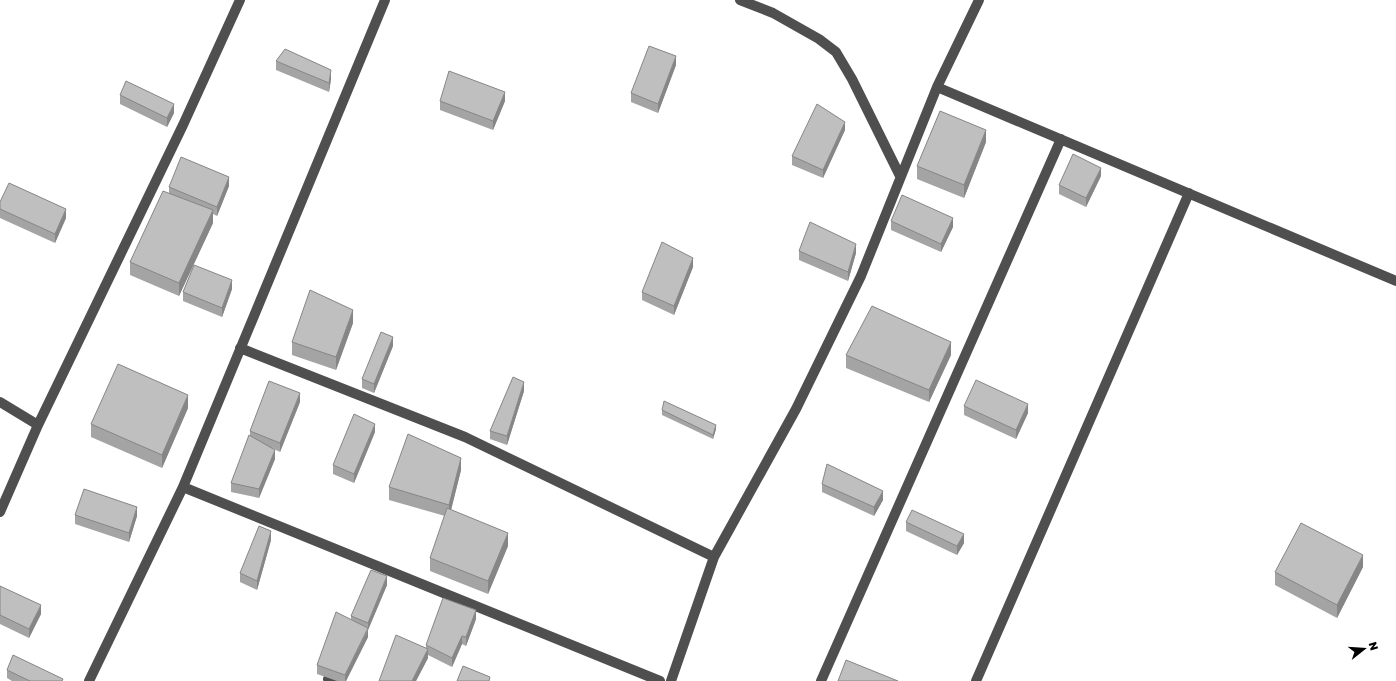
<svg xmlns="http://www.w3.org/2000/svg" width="1396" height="681" viewBox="0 0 1396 681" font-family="'Golos Text',sans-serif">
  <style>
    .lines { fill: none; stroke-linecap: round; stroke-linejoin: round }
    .minor { stroke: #4f4f4f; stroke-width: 10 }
    .wall { fill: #a4a4a4 }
    .shaded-wall { fill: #868686 }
    .building { fill: #bfbfbf; stroke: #868686 }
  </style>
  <rect width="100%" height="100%" fill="#fff"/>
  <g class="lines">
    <path class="minor" d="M740 0 773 13 819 39 836 52 852 79 900 176
      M937 87 1396 281
      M240 348 465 437 714 557
      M0 402 38 425 0 512
      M38 425 183 125 240 0
      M183 487 660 681
      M328 679 333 681
      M89 681 183 487 385 0
      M671 681 714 557 796 409 861 276 937 87 979 0
      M821 681 1061 139
      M976 681 1189 193"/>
  </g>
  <path class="wall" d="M276 61 331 79 329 92 276 70Z
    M676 65 658 113 631 102V93Z
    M120 95 174 113 167 127 120 104Z
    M440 101H505L493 130 440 110Z
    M845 130 823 178 792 165V156Z
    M986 142 964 198 917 179V166Z
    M1101 176 1086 207 1059 194V185Z
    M229 186 217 216 213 214V223L179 296 130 275V262L169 193V187Z
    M0 202 66 218 55 243 0 218Z
    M891 221 953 227 941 252 891 230Z
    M799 251 856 253 848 281 799 260Z
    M693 267 674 315 642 300V292Z
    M232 289 222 317 183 301V292Z
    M353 323 336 370 292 355V342Z
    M393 346 374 393 362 388V379Z
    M846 355H951L929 402 846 368Z
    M524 391 507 445 490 439V431Z
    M300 402 280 452 272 448 275 459 259 498 231 492V483L250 436V431Z
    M964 406 1028 413 1016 439 964 415Z
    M188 408 162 468 91 437V424Z
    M662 410 716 429 713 439 662 415Z
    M375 432 354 483 333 474V465Z
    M461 470 451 510 508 546 488 594 430 571V558L445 516 389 500V487Z
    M822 484 883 500 874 516 822 492Z
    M75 515 137 516 129 542 75 524Z
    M906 522 964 543 957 555 906 531Z
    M271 540 257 590 240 582V573Z
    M1363 567 1337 618 1275 585V572Z
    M387 585 368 630V637L346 681H337L317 674V665L351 620V616Z
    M0 586 41 614 29 638 0 624Z
    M476 619 466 646 462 644 452 667 428 655V658L416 681H379L426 648V645Z
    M7 670 63 681H12L7 678Z"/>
  <path class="shaded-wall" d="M676 56V65L658 113V104Z
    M331 70V79L329 92V83Z
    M505 92V101L493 130V121Z
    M174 104V113L167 127V118Z
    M845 122V130L823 178V170Z
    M986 130V142L964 198V185Z
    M1101 168V176L1086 207V198Z
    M229 177V186L217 216V207Z
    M66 209V218L55 243V234Z
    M213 210V223L179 296V283Z
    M953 218V227L941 252V244Z
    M856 244V253L848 281V272Z
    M693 258V267L674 315V306Z
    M232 280V289L222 317V308Z
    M353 310V323L336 370V357Z
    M393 337V346L374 393V384Z
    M951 342V355L929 402V390Z
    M524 382V391L507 445V436Z
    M300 393V402L280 452V443Z
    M188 395V408L162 468V455Z
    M1028 404V413L1016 439V430Z
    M375 424V432L354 483V474Z
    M716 425V429L713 439V435Z
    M275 450V459L259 498V489Z
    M461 458V470L449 518V505Z
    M883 491V500L874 516V507Z
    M137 507V516L129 542V533Z
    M271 531V540L257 590V581Z
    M508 533V546L488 594V581Z
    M964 534V543L957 555V546Z
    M1363 555V567L1337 618V605Z
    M387 576V585L368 630V637L346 681H345V675L368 630V623Z
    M41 605V614L29 638V629Z
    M476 610V619L466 646V637Z
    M462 636V644L452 667V658Z
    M428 649V658L416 681H412Z"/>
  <path class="building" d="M649 46 676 56 658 104 631 93Z
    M285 49 331 70 329 83 276 61Z
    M449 71 505 92 493 121 440 101Z
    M126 81 174 104 167 118 120 95Z
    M817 104 845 122 823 170 792 156Z
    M940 111 986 130 964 185 917 166Z
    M1073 154 1101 168 1086 198 1059 185Z
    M181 157 229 177 217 207 169 187Z
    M9 183 66 209 55 234 0 209V202Z
    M163 191 213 210 179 283 130 262Z
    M902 195 953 218 941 244 891 221Z
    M810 222 856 244 848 272 799 251Z
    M662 242 693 258 674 306 642 292Z
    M194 265 232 280 222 308 183 292Z
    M310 290 353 310 336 357 292 342Z
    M872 306 951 342 929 390 846 355Z
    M381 332 393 337 374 384 362 379Z
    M118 364 188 395 162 455 91 424Z
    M513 377 524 382 507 436 490 431Z
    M976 380 1028 404 1016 430 964 406Z
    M269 381 300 393 280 443 250 431Z
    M664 401 716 425 713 435 662 410Z
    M354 414 375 424 354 474 333 465Z
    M408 434 461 458 449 505 389 487Z
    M249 435 275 450 259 489 231 483Z
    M827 464 883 491 874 507 822 484Z
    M84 489 137 507 129 533 75 515Z
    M447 508 508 533 488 581 430 558Z
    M912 510 964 534 957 546 906 522Z
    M1301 523 1363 555 1337 605 1275 572Z
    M259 526 271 531 257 581 240 573Z
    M371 570 387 576 368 623 351 616Z
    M0 586 41 605 29 629 0 615Z
    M443 598 476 610 466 637 462 636 452 658 426 645Z
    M336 612 368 628 345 675 317 665Z
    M396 635 428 649 412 681H379Z
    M13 655 63 679 62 681H30L7 670Z
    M846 660 898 681H838Z
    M463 666 490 677 489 681H457Z"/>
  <g transform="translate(1364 649) rotate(73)" stroke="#ffffff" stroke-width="3" paint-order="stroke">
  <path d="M0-3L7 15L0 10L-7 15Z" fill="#000000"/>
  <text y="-6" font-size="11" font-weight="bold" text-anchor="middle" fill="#000000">N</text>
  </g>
</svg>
